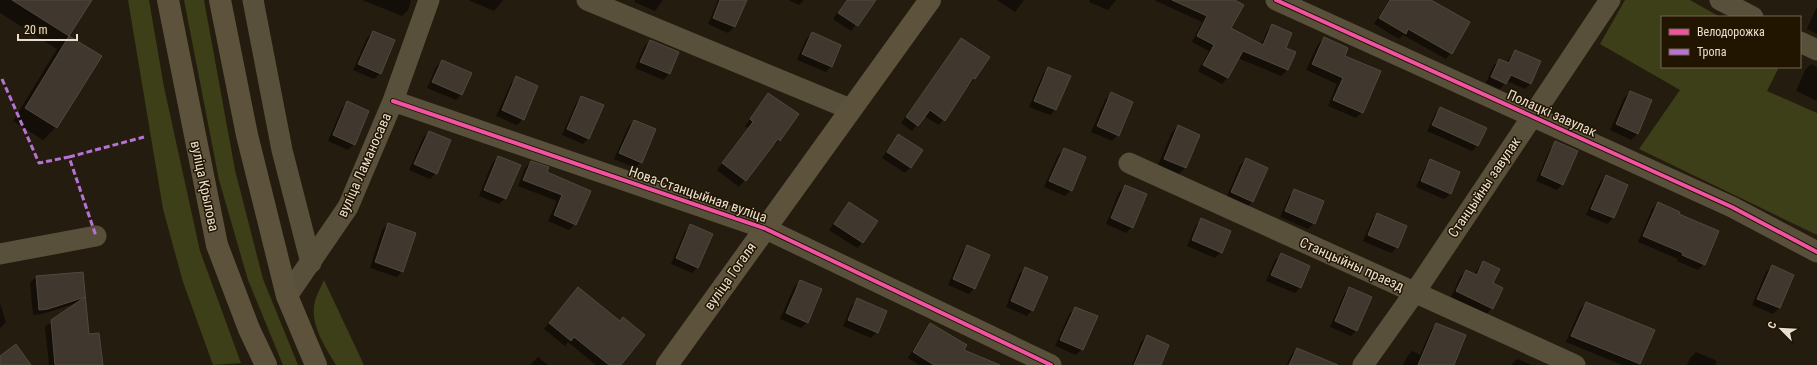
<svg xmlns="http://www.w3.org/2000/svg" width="1817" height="365" viewBox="0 0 1817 365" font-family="'Roboto Condensed',sans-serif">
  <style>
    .green { fill: #3c3f17 }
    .shadow { fill: #0007 }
    .building { fill: #40382e; stroke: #4f493d }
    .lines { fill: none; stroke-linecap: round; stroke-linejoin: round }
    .street { stroke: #59503b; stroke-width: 21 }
    .secondary { stroke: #5d533d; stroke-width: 22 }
    .quiet { stroke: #b673d3; stroke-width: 3; stroke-dasharray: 6 3; stroke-linecap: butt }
    .cycleway-casing { stroke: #221500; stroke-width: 6 }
    .cycleway { stroke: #f153a3; stroke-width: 4 }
    .labels { text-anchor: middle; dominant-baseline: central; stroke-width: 3; stroke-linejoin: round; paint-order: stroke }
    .street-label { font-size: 14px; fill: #e9dfd1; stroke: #221500 }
  </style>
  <rect width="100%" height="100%" fill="#241c0e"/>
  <path class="green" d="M128 0H149L164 87 200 251 241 363 213 365 183 282 163 209Z
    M184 0H204L235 170 263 279 298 365H283L248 280 219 180Z
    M1625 0H1690L1720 17H1662V67H1779L1767 91 1817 113V235L1639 149 1680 90 1600 44Z
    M324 280 364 365H336C325 347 309 323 315 301 317 294 321 287 324 280Z"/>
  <path class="shadow" d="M0 0H84L89 3 68 36 100 56 56 127 43 140 13 121 57 49 0 13Z
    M362 0H411L408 10 402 16Z
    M468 0H503L494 11Z
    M635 0H663L655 11 634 2Z
    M718 0H746L734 27 728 33 708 24Z
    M788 0H804L799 5Z
    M846 0H874L851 31 833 19Z
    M997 0H1024L1015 12Z
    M1090 0H1116L1108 10 1089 2Z
    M1154 0H1233L1230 28 1261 45 1267 31 1272 25 1284 49 1294 53 1287 70 1281 76 1238 58 1227 78 1222 84 1198 71 1209 51 1192 42 1202 22Z
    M1389 0H1430L1451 53 1446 59 1403 35 1399 39 1374 24Z
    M1817 6V34L1807 29Z
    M373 32 380 73 374 79 353 70 367 38Z
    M812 33 831 66 826 72 797 60 806 39Z
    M1324 38 1343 56 1362 112 1356 118 1328 106 1337 84 1306 70 1318 44Z
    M961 39 975 78 939 125 924 116 912 131 901 123Z
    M650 41 678 53 669 74 663 80 635 68 644 47Z
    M1516 51 1531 83 1525 89 1507 81 1500 89 1486 83 1493 66 1499 60 1507 63 1510 57Z
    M442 61 462 94 456 100 427 88 436 67Z
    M1811 64 1817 67V101L1796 91 1805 70Z
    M1049 68 1055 110 1050 115 1029 107 1043 74Z
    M516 78 523 119 517 125 496 116 511 83Z
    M1630 92 1651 101 1637 134 1631 140 1610 130 1624 98Z
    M769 94 779 140 774 146 772 145 739 187 717 170 748 128 745 126Z
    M1111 94 1118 135 1112 141 1091 132 1105 100Z
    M581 97 589 138 583 144 562 135 576 103Z
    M348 102 354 144 348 150 328 141 342 108Z
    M1441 108 1478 145 1472 151 1427 131 1435 114Z
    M634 121 641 162 635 168 614 159 628 127Z
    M1178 126 1199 135 1185 168 1179 174 1158 165 1172 132Z
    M429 132 436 173 430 179 409 170 423 138Z
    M898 136 911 167 905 173 882 158Z
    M1556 143 1562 184 1557 190 1536 181 1550 149Z
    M1064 149 1071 190 1065 196 1044 187 1058 155Z
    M498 157 505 198 499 204 479 196 492 163Z
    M1246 159 1253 201 1247 207 1226 198 1240 165Z
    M1431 161 1450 194 1444 199 1416 187 1425 167Z
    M531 162 546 173 589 192 575 224 569 230 548 221 557 201 518 186 525 168Z
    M1606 176 1627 185 1613 218 1607 224 1586 215 1600 182Z
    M1125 186 1132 227 1126 233 1106 224 1119 192Z
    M1295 190 1314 223 1308 229 1280 217 1289 196Z
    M849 203 862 243 857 248 829 230Z
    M1658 203 1678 214 1704 264 1698 270 1677 261 1678 259 1638 242 1652 209Z
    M1377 214 1397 247 1391 253 1363 241 1372 220Z
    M1202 219 1221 252 1215 258 1187 246 1196 225Z
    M388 225 402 271 397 277 370 268 382 230Z
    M691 226 698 267 692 273 671 264 685 231Z
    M967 246 974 288 969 294 948 285 962 252Z
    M1281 255 1300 288 1295 293 1266 281 1275 260Z
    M1483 262 1492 308 1486 314 1451 297 1460 277 1466 271 1474 275Z
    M1772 266 1793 275 1779 308 1773 314 1752 305 1766 272Z
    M1025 269 1032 310 1027 316 1006 307 1019 274Z
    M82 273 88 335 100 365H49L45 327 77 303 42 314 33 315 30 283 36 277Z
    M800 281 821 290 807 322 801 328 780 319 794 287Z
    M578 288 619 365H596L568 342 565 346 544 329Z
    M1350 288 1357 330 1351 336 1330 327 1344 294Z
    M858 299 877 332 871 338 843 326 852 305Z
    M0 303 6 322 0 328Z
    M1586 303 1640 364 1638 365H1622L1566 342 1580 309Z
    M1075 308 1082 349 1076 355 1055 346 1069 314Z
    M931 324 963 350 998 365H919L908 358 925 330Z
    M1436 324 1443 365H1403L1407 357 1412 351 1420 355 1431 330Z
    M1147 336 1160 365H1132L1141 342Z
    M1297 349 1323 365H1287L1291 355Z
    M1696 352 1717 361 1715 365H1687L1690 358Z
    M538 357 548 365H530Z
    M1517 359 1532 365H1511Z"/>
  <path class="building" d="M12 0H92L69 36Z
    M720 0H747L735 27 713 18Z
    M847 0H876L858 26 838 13Z
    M1172 0H1235L1244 5 1231 28 1263 45 1272 24 1292 33 1286 48 1296 52 1288 70 1243 51 1228 78 1203 65 1214 45 1197 36 1207 16Z
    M1390 0H1431L1470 22 1452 54 1408 29 1406 34 1379 18Z
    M373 31 395 40 381 74 358 64Z
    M812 32 841 45 832 67 802 54Z
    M69 36 102 56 57 128 25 108Z
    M1324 37 1348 48 1345 56 1381 71 1363 113 1333 100 1343 78 1312 64Z
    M961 38 990 57 975 79 973 78 945 121 930 110 918 126 906 117Z
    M650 40 679 52 670 74 640 62Z
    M1515 50 1541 61 1531 84 1511 75 1506 84 1491 77 1499 59 1509 63Z
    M442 60 472 73 462 95 432 82Z
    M1048 67 1071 76 1056 110 1034 101Z
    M516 76 538 86 524 120 502 110Z
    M1630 91 1652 100 1638 134 1616 124Z
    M1111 92 1133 102 1119 136 1097 126Z
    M768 93 799 114 780 141 778 139 746 181 722 163 753 122 750 119Z
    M581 96 604 105 589 139 567 129Z
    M347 101 369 111 355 145 333 135Z
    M1440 107 1487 128 1478 146 1432 125Z
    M634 120 656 129 642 163 619 153Z
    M1178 125 1200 135 1186 168 1164 159Z
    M429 131 451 140 437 174 414 164Z
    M898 134 923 150 911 168 887 152Z
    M1555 141 1578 151 1563 185 1541 175Z
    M1064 148 1086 157 1072 191 1049 181Z
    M498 156 521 165 506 199 484 190Z
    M1246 158 1268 168 1253 202 1231 192Z
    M1430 159 1460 172 1451 194 1421 181Z
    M531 161 549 167 547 172 591 191 576 225 554 215 562 195 523 180Z
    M1606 175 1628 185 1614 218 1591 209Z
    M1125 185 1147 194 1133 228 1111 218Z
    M1294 189 1324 201 1315 224 1285 211Z
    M849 202 878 221 863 243 834 224Z
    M1658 202 1680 212 1679 214 1719 231 1705 265 1682 255 1683 253 1643 236Z
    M1377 213 1407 226 1398 248 1368 235Z
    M1201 218 1231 231 1222 253 1192 240Z
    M388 223 416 233 403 272 375 262Z
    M690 224 713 234 698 268 676 258Z
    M967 245 990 255 975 289 953 279Z
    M1281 253 1310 266 1301 288 1271 275Z
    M1483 261 1500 269 1493 283 1503 288 1493 309 1456 291 1466 270 1477 275Z
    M1772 265 1794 275 1780 308 1757 299Z
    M1025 267 1048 277 1033 311 1011 301Z
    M83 272 89 334 99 333 103 365H55L51 320 85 297 48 309 39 310 36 276Z
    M800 280 822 289 808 323 786 313Z
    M578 287 620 321 623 317 645 335 621 365H609L574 337 571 341 549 323Z
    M1349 287 1372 297 1357 331 1335 321Z
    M857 298 887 311 878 333 848 320Z
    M1586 302 1655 330 1640 364 1571 336Z
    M1075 307 1098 316 1083 350 1060 340Z
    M930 323 967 345 964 350 1000 365H934L913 352Z
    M1436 323 1466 335 1454 365H1418Z
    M1147 335 1169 345 1161 365H1134Z
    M16 344 31 365H0V356Z
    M1297 348 1338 365H1289Z"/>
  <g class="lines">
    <path class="street" d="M253 0 282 150 311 263
      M587 0 850 109
      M1276 0 1732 207 1817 252
      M1720 0 1753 17
      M1800 42 1817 50
      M393 101 764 228 1051 365
      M1129 163 1575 365
      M0 254 96 236
      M287 296 348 207 393 101 429 0
      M1363 365 1415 292 1610 0"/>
    <path class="secondary" d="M168 0 217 245 249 329 266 365
      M220 0 247 135 287 296 316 365
      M667 365 930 0"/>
    <path class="quiet" d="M2 79 39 163 69 157 96 236
      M69 157 144 137"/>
    <defs>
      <path id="cycleway" d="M1276 0 1732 207 1817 252
        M393 101 764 228 1051 365"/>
    </defs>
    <use href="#cycleway" class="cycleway-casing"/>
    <use href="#cycleway" class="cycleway"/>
  </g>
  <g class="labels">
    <g class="street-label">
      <text transform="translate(1552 113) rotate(24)">Полацкі завулак</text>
      <text transform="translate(364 165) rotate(-66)">вуліца Ламаносава</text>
      <text transform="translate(205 186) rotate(78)">вуліца Крылова</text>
      <text transform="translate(1484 187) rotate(-56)">Станцыйны завулак</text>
      <text transform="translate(698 194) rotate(19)">Нова-Станцыйная вуліца</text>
      <text transform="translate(1352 264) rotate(24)">Станцыйны праезд</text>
      <text transform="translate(730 276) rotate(-55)">вуліца Гогаля</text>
    </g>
  </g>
  <rect x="1661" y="16" width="140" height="52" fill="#221500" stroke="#726654"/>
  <rect x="1669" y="29" width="20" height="6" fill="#f153a3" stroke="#726654"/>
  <text x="1697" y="36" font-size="12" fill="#e9dfd1">Велодорожка</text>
  <rect x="1669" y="49" width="20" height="6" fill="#b673d3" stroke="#726654"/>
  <text x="1697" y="56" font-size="12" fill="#e9dfd1">Тропа</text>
  <g transform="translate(1781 329) rotate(294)" stroke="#221500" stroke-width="3" paint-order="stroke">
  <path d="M0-3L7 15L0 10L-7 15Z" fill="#e9dfd1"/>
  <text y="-6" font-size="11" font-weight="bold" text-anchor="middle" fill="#e9dfd1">С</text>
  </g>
  <path d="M18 34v6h59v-6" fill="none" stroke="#e9dfd1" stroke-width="2"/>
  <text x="24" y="34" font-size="12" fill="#e9dfd1" stroke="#221500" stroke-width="3" paint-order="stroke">20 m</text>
</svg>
